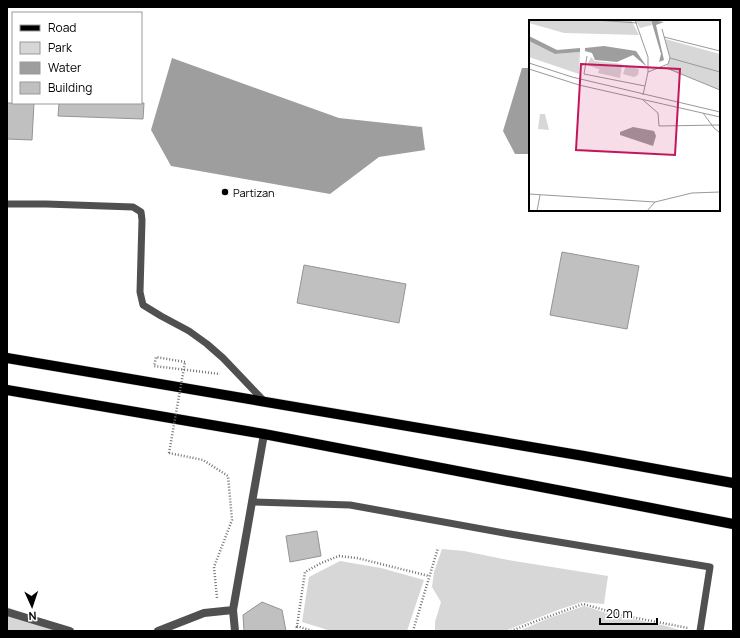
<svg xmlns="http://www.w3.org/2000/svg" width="740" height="638" viewBox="0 0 740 638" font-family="Manrope,sans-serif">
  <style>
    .green { fill: #d7d7d7 }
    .water { fill: #9e9e9e }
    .building { fill: #c0c0c0; stroke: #949494 }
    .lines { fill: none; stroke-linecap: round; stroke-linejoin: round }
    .primary-casing { stroke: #dbdbdb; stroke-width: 11 }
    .path { stroke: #727272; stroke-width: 2.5; stroke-dasharray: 1 2; stroke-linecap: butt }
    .lane { stroke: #505050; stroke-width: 7 }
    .street { stroke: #505050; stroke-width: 8 }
    .primary { stroke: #000; stroke-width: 10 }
    .path-bridge { stroke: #727272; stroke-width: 2.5; stroke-dasharray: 1 2; stroke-linecap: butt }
    .poi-dot { fill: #000; stroke: #fff; stroke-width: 1.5 }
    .labels { text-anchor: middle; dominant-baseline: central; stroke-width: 3.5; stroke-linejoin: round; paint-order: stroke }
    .poi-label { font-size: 11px; fill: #000; stroke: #fff; text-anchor: start }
    .inset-road { fill: none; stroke: #999; stroke-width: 1 }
    .view { fill: #c2185b; fill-opacity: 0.15; stroke: #c2185b; stroke-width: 2 }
    .inset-edge { fill: none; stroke: #000; stroke-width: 2 }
  </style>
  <rect width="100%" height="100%" fill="#fff"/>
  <path class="green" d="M442 549 464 551 508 560 608 576 604 604 582 602 558 610 505 631H435V622L441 602 432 587 434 572Z
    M340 561 381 568 424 580 407 631H331L302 622 309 577Z
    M584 606 610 614 666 626 683 631H519L549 618Z
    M7 607 74 631H7Z"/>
  <path class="water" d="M172 58 339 118 422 127 425 150 379 157 330 194 171 166 151 130Z
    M522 68H530V154H515L503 131Z"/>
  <path class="building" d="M7 103H34L32 140 7 139Z
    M59 103H144L143 119 58 116Z
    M562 252 639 266 627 329 550 315Z
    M304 265 406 284 399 323 297 303Z
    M317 531 321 556 290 562 286 536Z
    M262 602 282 610 286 631H244L243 615Z"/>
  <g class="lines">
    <defs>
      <path id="primary" d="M7 358 584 456 733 483
        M7 390 264 434 651 508 733 524"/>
    </defs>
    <use href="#primary" class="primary-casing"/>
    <path class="path" d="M185 362 156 357 154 366 220 374
      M169 453 203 460 228 476 232 520 214 567 217 598
      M296 631 297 626
      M312 631 297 626 305 572 321 563 339 556 357 558 429 576
      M413 631 438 548
      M511 631 539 620 583 604 626 616 688 628"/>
    <path class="lane" d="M7 204H46L133 207 141 212 142 220 140 292 143 305 161 316 189 331 207 344 223 358 265 402
      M252 502 350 505 510 534 710 567 700 631"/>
    <path class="street" d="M7 612 70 631
      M158 631 204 613 233 610
      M235 631 233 610 252 502 264 434"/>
    <use href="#primary" class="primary"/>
    <path class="path-bridge" d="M169 453 185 362"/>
  </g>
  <circle class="poi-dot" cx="225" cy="192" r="4"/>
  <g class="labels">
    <g class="poi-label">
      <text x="233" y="192">Partizan</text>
    </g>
  </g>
  <g transform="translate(529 20)">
    <rect width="191" height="191" fill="#fff"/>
    <path d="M0 0H102L110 15 35 13 0 3ZM106 0H122L123 5 111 8ZM136 19 191 34V70L137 48 141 38ZM0 21 26 34 51 32 50 54 0 37ZM62 37 66 41 94 44 72 50 58 45ZM93 45 91 58 69 53 70 50ZM97 45 110 49 109 55 105 57 94 54ZM11 94H16L20 110 9 109Z" fill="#d7d7d7"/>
    <path d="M122 0 135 2 127 5 135 40 130 42 132 34ZM0 16 28 30 51 28V32L26 34 0 21ZM75 26 107 31 118 47 104 35 88 42 66 40 63 33 56 31V28ZM104 107 125 111 127 116 124 126 91 115V112Z" fill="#9e9e9e"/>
    <path class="inset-road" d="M66 0 108 3M106 0 119 37V52L114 75M135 17 191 31M58 36 55 54 116 66M141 38 191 52M0 43 43 57 191 92M135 47 191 70M0 49 50 65 191 97M119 52 139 44 141 38 133 9M114 80 129 93 130 106 191 105M174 93 185 108 191 113M0 174 126 182 163 173 191 172M8 191 11 175M118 191 126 182"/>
    <path class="view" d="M52 44 151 49 146 135 47 130Z"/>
    <rect width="191" height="191" class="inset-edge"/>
  </g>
  <rect width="740" height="638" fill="none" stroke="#000000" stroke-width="16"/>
  <rect x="12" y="12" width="130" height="92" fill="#ffffff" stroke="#999999"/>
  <rect x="20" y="25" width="20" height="6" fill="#000000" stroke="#999999"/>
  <text x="48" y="32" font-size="12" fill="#000000">Road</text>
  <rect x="20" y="42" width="20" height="12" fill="#d7d7d7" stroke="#999999"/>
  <text x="48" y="52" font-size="12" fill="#000000">Park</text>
  <rect x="20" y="62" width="20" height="12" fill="#9e9e9e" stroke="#999999"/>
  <text x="48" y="72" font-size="12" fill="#000000">Water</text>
  <rect x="20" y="82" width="20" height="12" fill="#c0c0c0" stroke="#999999"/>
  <text x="48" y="92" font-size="12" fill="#000000">Building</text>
  <g transform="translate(32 606) rotate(177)" stroke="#ffffff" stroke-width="3" paint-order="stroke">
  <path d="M0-3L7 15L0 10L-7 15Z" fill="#000000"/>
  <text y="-6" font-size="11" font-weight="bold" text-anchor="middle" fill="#000000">N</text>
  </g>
  <path d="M600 618v6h57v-6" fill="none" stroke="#000000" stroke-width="2"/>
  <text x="606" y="618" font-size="12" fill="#000000" stroke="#ffffff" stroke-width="3" paint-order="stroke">20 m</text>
</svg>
